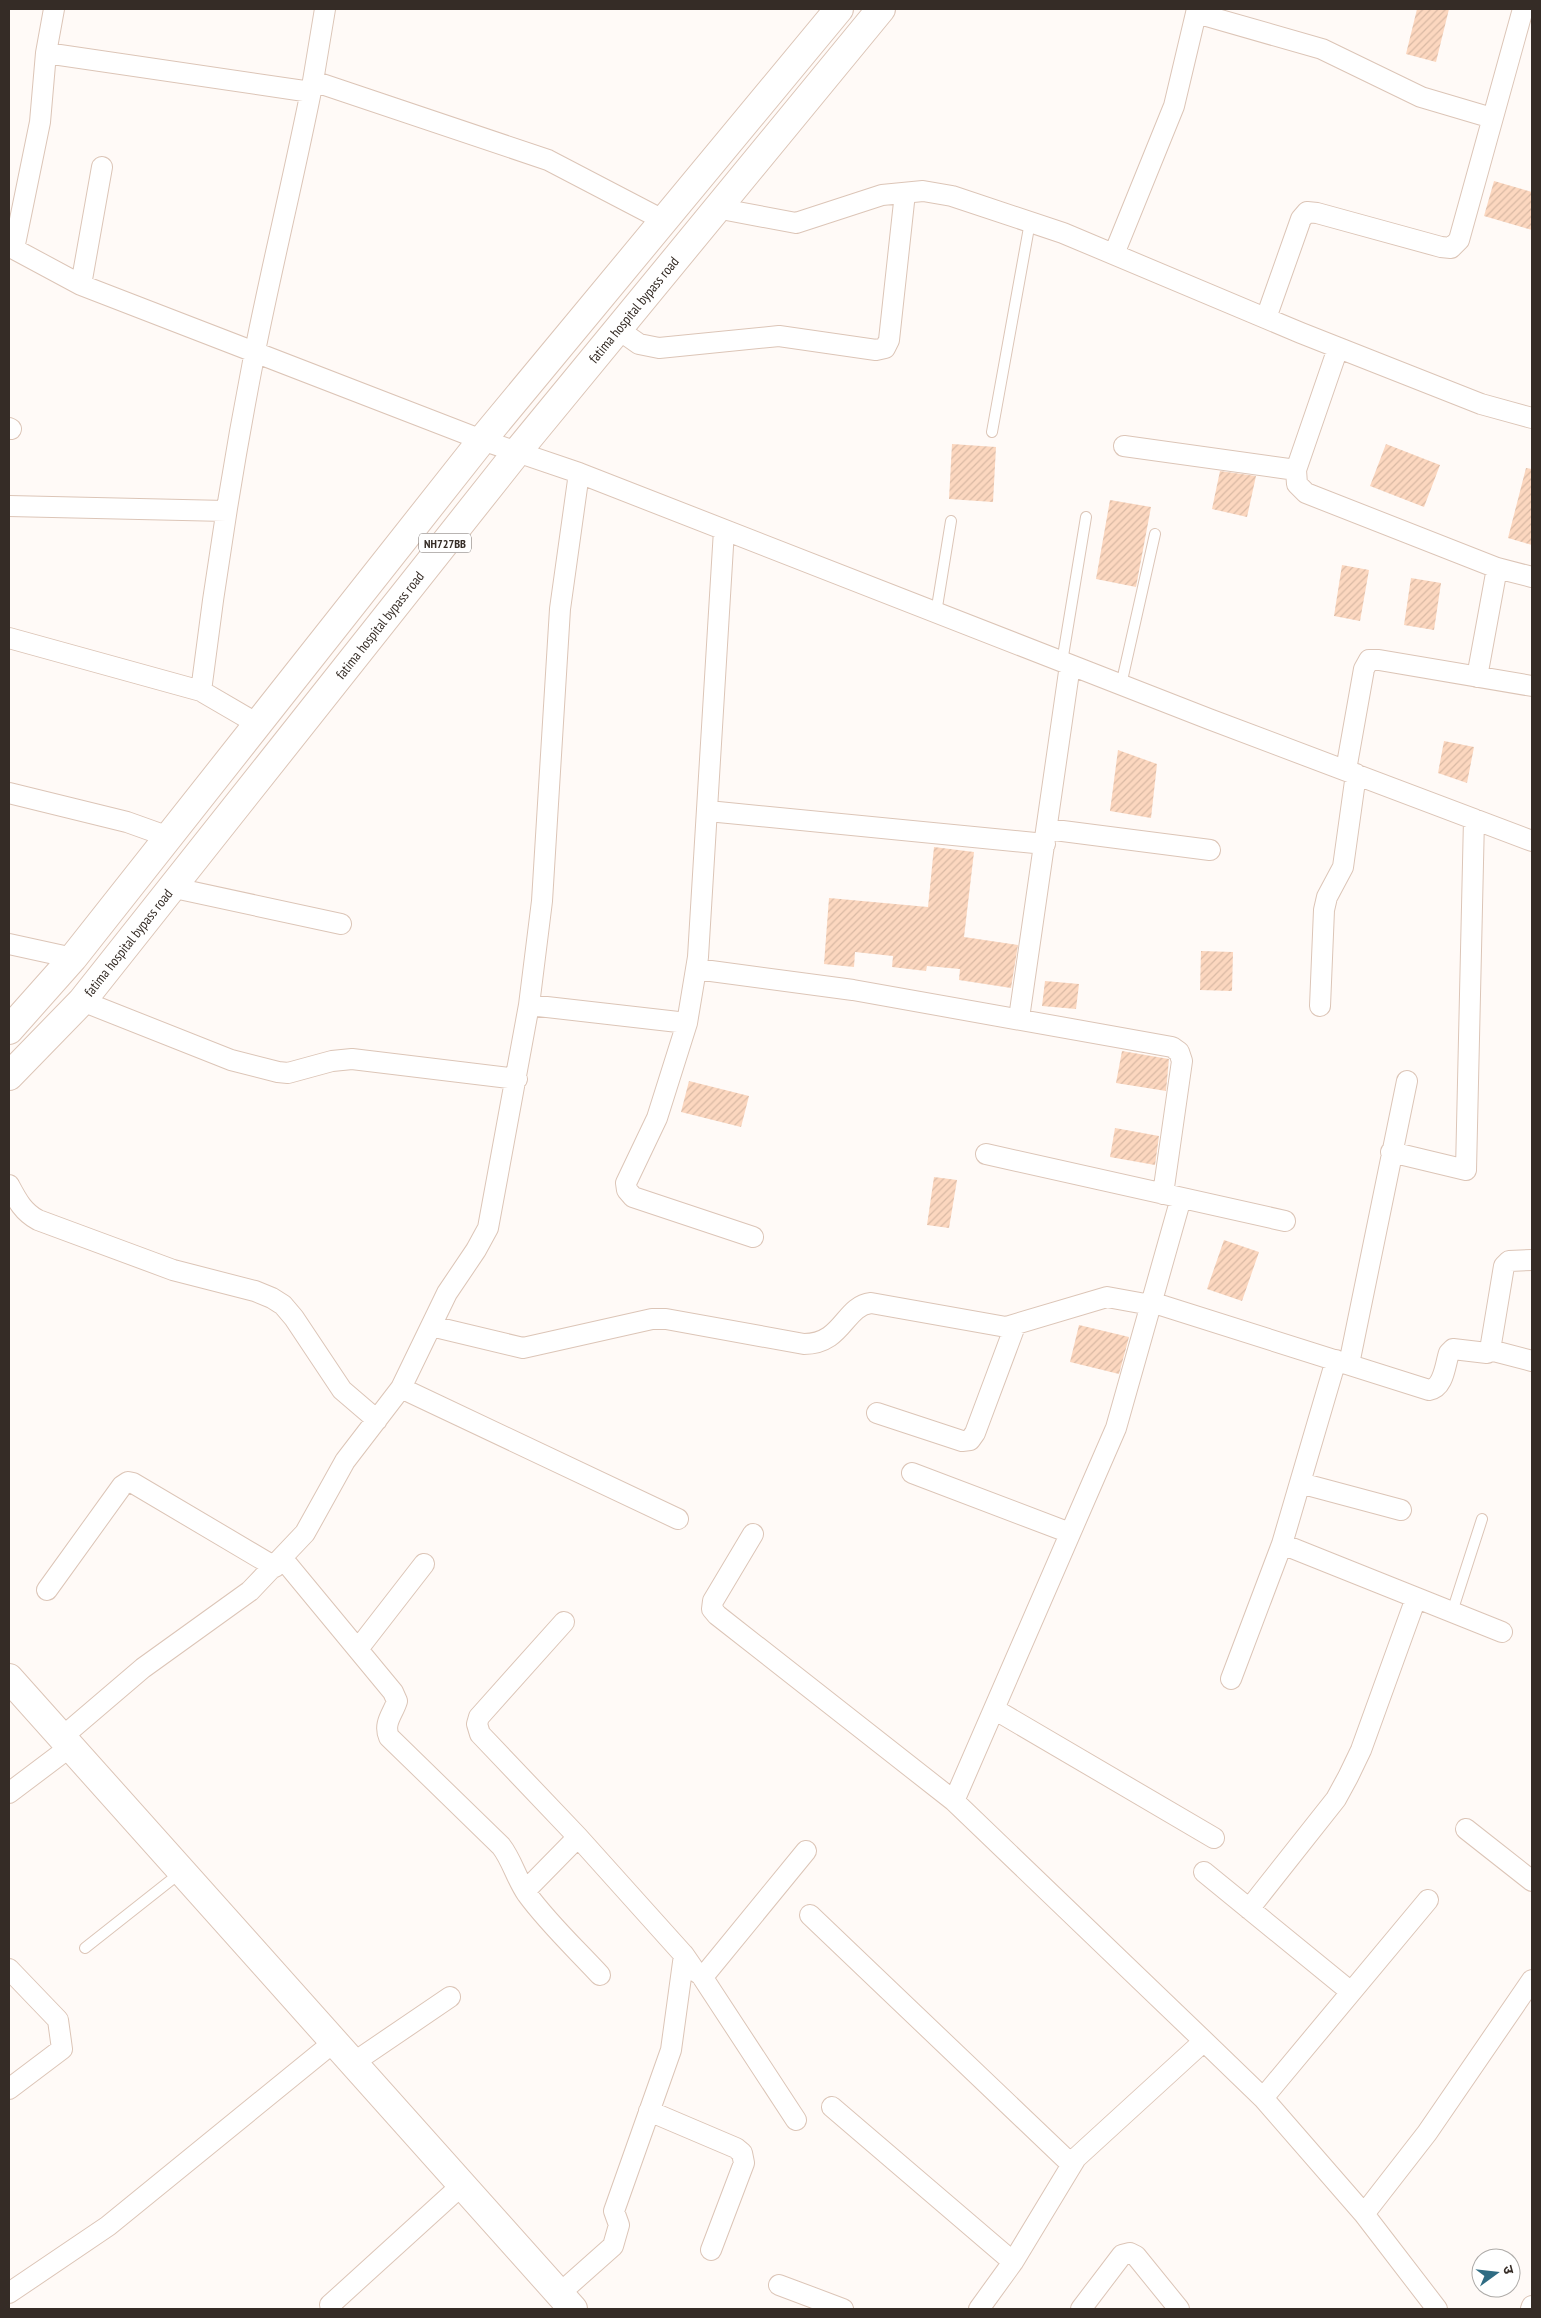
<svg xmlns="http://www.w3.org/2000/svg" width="1541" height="2318" viewBox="0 0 1541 2318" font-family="'PT Sans Narrow','Noto Sans Devanagari',sans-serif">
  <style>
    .building { fill: url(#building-hatch) }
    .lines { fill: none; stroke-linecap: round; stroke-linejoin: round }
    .service-casing { stroke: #dcc5b7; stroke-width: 12 }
    .minor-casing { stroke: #dcc5b7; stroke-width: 22 }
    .secondary-casing { stroke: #dcc5b7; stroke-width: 30 }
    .trunk-casing { stroke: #dcc5b7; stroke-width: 30 }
    .service { stroke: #fff; stroke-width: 10 }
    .minor { stroke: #fff; stroke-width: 20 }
    .secondary { stroke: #fff; stroke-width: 28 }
    .trunk { stroke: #fff; stroke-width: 28 }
    .labels { text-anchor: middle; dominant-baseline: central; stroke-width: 4; stroke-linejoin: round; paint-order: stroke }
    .shield { fill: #fff; stroke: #726b67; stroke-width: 1 }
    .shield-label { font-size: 12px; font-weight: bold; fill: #352c26 }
    .street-label { font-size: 14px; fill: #352c26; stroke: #fff }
  </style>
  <defs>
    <pattern id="building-hatch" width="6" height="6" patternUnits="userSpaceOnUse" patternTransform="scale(1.25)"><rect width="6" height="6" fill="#fcd7bf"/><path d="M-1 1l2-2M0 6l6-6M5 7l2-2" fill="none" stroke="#d9b9a4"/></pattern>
  </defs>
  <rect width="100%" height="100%" fill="#fffaf7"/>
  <path class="building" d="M1417 9H1449L1436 62 1406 54Z
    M1494 181 1532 192V230L1484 216Z
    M952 444 996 447 993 502 949 499Z
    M1386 444 1440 465 1424 507 1370 486Z
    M1526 468 1532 469V545L1508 538Z
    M1220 471 1256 476 1247 517 1212 509Z
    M1110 500 1151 507 1136 587 1096 579Z
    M1342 565 1369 570 1360 621 1334 616Z
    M1411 578 1441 583 1434 630 1404 625Z
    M1444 741 1474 747 1467 783 1438 773Z
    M1118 750 1157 764 1151 818 1110 811Z
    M934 847 974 852 964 937 1018 945 1011 988 959 980 960 969 927 966 926 971 892 967 893 956 855 952 854 967 824 964 829 898 928 907Z
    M1201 951 1233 952 1232 991 1200 990Z
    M1045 981 1079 984 1076 1009 1042 1006Z
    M1122 1051 1169 1059 1166 1091 1116 1083Z
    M689 1081 749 1096 741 1127 681 1112Z
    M1115 1128 1159 1136 1155 1165 1110 1157Z
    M934 1177 957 1180 949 1228 927 1225Z
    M1224 1240 1259 1252 1242 1301 1207 1289Z
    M1079 1325 1129 1337 1119 1374 1070 1362Z"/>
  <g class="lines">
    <defs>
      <path id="service" d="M992 432 1030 222
        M936 613 951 521
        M1062 662 1086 517
        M1121 685 1155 534
        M1452 1612 1482 1519
        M85 1948 180 1873"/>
      <path id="minor" d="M1196 13 1322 49 1421 97 1492 118
        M46 53 311 92
        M313 81 325 9
        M716 208 796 223 882 195 923 191 952 196 1063 233 1301 333 1481 404 1532 418
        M9 243 14 249 81 285 482 440 579 473 1209 719 1532 841
        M14 249 40 122 46 53 54 9
        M1114 254 1174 106 1197 9
        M81 285 102 167
        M1266 318 1301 219 1307 212 1317 213 1441 247 1451 248 1459 240 1523 9
        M619 330 639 344 659 348 779 336 876 350 885 348 889 340 905 193
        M1338 348 1296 470 1297 484 1306 493 1497 568 1532 577
        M9 428 11 429
        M1124 446 1296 470
        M9 506 226 511
        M724 530 698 957 687 1023 657 1118 626 1183 627 1190 633 1197 753 1237
        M9 638 201 691
        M1477 677 1497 568
        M256 723 201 691C215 577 233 464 255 351 273 261 295 172 313 81L548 160 663 220
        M1346 770 1364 669 1369 660H1379L1532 686
        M9 793 127 822 169 837
        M708 811 1045 844
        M1047 829 1210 850
        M170 887 341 924
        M9 944 73 958
        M696 969 853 990 1172 1047 1179 1052 1182 1061 1163 1194
        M82 1001 231 1060 278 1072 288 1073 332 1061 352 1059 517 1079
        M529 1005 687 1023
        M1320 1006 1324 910 1327 897 1343 867 1356 774
        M1019 1018 1070 665
        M1391 1152 1466 1170 1474 819
        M986 1154 1285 1221
        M9 1185C17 1200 23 1212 38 1220L173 1270 255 1291 272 1298 283 1305 294 1318 342 1390 377 1420
        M1151 1302 1429 1390C1444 1388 1445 1365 1449 1353L1453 1349 1487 1353 1490 1350 1504 1266 1509 1261 1532 1260
        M431 1326 523 1348 652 1319H666L804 1344C843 1344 844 1306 871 1303L1006 1327 1107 1297 1151 1305
        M1490 1350 1532 1361
        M1349 1364 1407 1081
        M401 1388 678 1519
        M877 1413 962 1441 970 1440 975 1433 1015 1326
        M912 1473 1070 1533
        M1300 1483 1401 1510
        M753 1534 713 1601 712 1609 717 1615 954 1801 1204 2041 1263 2098 1364 2214 1437 2309
        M1282 1544 1502 1632
        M283 1559 393 1692 397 1701C393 1714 383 1723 389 1737L501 1846C512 1860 516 1878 527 1894 548 1923 576 1949 600 1975
        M47 1590 122 1486 128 1482 133 1483 275 1567
        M564 1622 479 1717 477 1724 480 1734 578 1837 684 1955 695 1971 701 1975 707 1972 806 1851
        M358 1649 424 1564
        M1231 1679 1282 1544 1336 1360
        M994 1709 1214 1838
        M61 1738 143 1668 250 1591 305 1533 345 1461 401 1388 447 1293 476 1250 488 1228 529 1005 542 901 560 609 579 473
        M9 1793 70 1747
        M954 1801 1116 1428 1181 1198
        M1466 1829 1532 1881
        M1204 1872 1351 1992
        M525 1891 578 1837
        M1249 1909 1336 1799 1348 1777 1361 1750 1416 1598
        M810 1915 1071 2164
        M9 1969 58 2020 62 2049 9 2089
        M701 1975 796 2120
        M353 2063 450 1997
        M1263 2098 1428 1900
        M832 2107 1013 2262
        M649 2111 736 2148 742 2153 744 2163 711 2250
        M1364 2214 1427 2133 1532 1980
        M779 2285 843 2309
        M9 2293 108 2226 334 2042
        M559 2294 613 2246 619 2225 614 2211 671 2050 684 1955
        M330 2305 462 2185
        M979 2309 1013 2262 1076 2158 1204 2041
        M1081 2309 1122 2255 1130 2253 1136 2256 1179 2309
        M1531 2309 1532 2306"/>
      <path id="secondary" d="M9 1678 573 2309"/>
      <g id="trunk">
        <path d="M9 1030 73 958 482 440 839 9"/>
        <path id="s1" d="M9 1076 82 1001 517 452 881 9"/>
      </g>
    </defs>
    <use href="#service" class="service-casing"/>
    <use href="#minor" class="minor-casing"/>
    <use href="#secondary" class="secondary-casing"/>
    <use href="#trunk" class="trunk-casing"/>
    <use href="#service" class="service"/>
    <use href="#minor" class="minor"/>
    <use href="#secondary" class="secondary"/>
    <use href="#trunk" class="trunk"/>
  </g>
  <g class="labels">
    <rect class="shield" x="419" y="533.5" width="52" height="19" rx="4"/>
    <g class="shield-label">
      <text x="445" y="543">NH727BB</text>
    </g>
    <g class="street-label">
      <text stroke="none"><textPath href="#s1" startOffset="989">fatima hospital bypass road</textPath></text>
      <text stroke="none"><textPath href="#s1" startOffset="584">fatima hospital bypass road</textPath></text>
      <text stroke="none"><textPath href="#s1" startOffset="179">fatima hospital bypass road</textPath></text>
    </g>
  </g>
  <rect width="1541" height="2318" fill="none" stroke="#352c26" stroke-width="20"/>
  <g transform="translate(1496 2273) rotate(75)"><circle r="24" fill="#ffffff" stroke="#aeaba8"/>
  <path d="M0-4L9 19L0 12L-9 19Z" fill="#2f6c83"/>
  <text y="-8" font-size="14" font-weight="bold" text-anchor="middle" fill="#352c26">उ</text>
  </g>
</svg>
